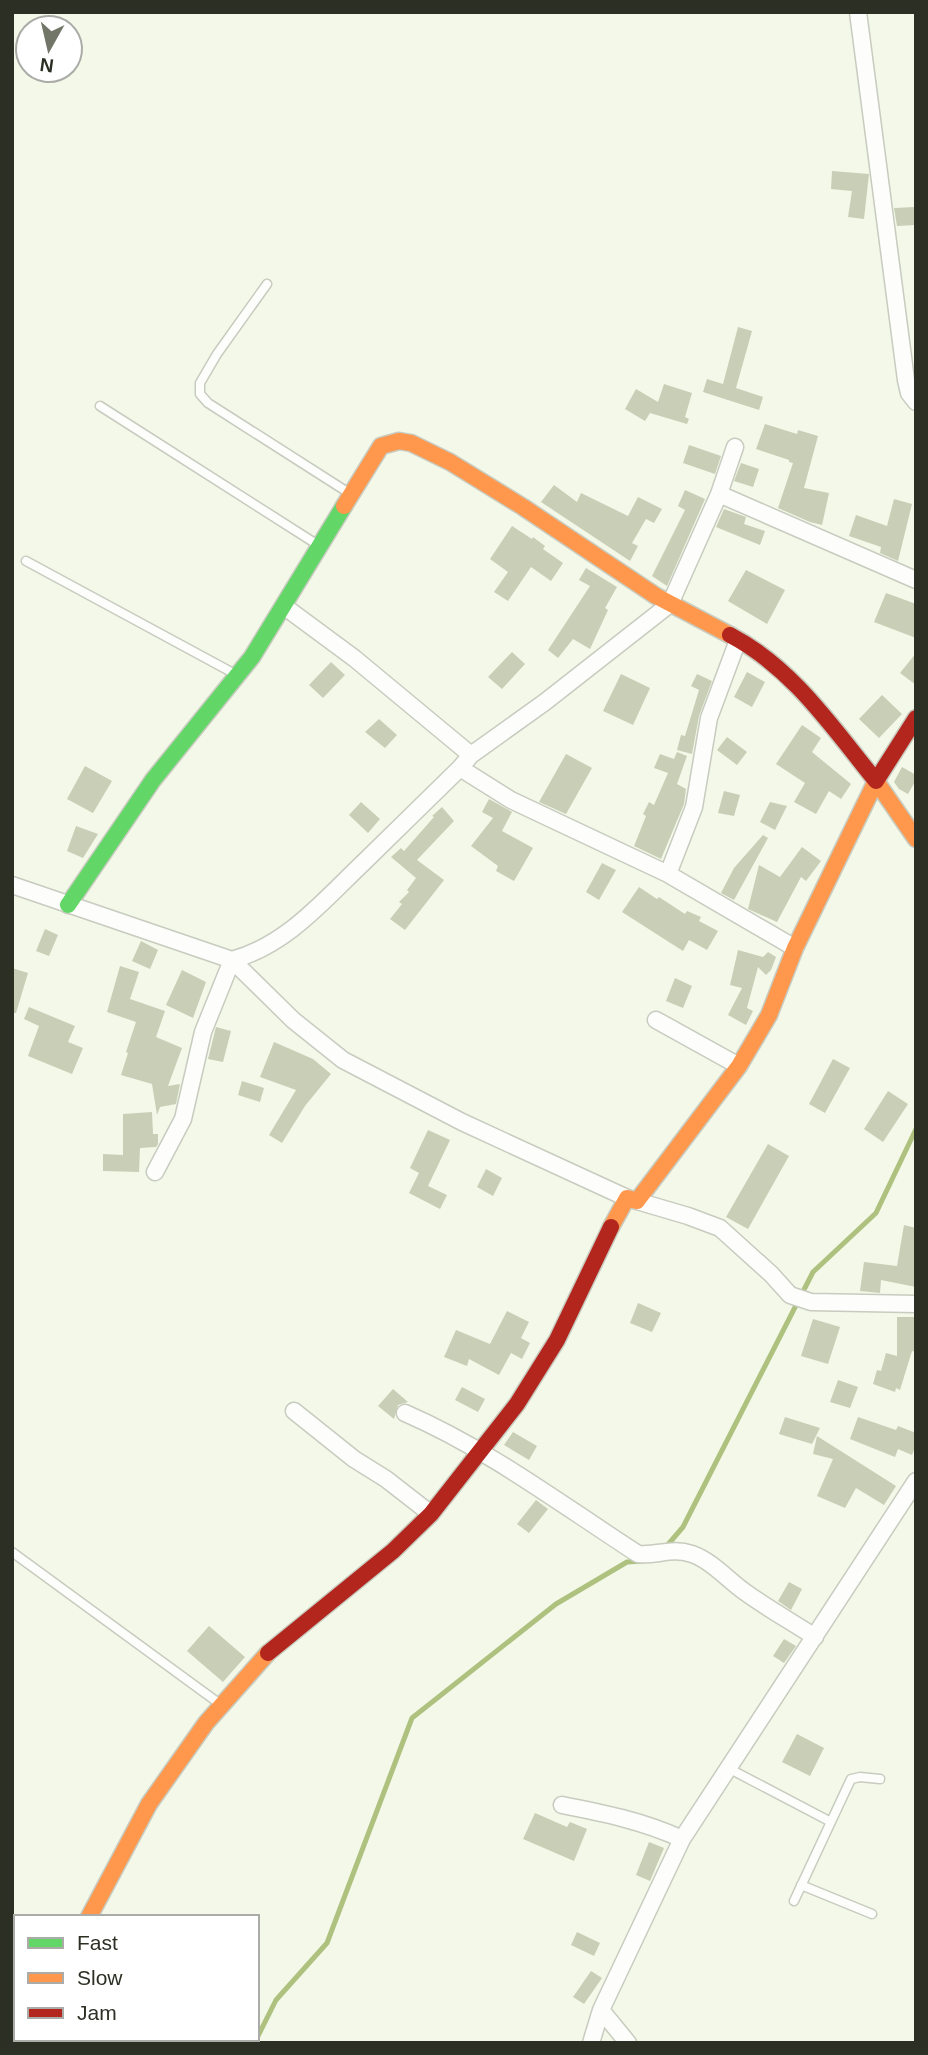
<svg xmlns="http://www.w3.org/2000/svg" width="928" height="2055" viewBox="0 0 928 2055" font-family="Helvetica,sans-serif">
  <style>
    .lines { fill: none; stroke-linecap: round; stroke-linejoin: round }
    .stream { stroke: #aec17e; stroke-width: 5 }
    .building { fill: #c8cfb6 }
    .lane-casing { stroke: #c8cbbf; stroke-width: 11 }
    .street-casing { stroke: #c8cbbf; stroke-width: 19 }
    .fast-casing { stroke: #c8cbbf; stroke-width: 19 }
    .slow-casing { stroke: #c8cbbf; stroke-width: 19 }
    .jam-casing { stroke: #c8cbbf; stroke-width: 19 }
    .lane { stroke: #fdfefc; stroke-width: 8 }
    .street { stroke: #fdfefc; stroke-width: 16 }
    .fast { stroke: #63d668; stroke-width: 16 }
    .slow { stroke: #ff974d; stroke-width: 16 }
    .jam { stroke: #b3261e; stroke-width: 16 }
  </style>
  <rect width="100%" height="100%" fill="#f3f8e8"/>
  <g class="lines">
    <path class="stream" d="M665 1548 683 1527 813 1272 876 1213 916 1129
      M257 2038 276 2000 327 1943 412 1718 556 1604 627 1562 643 1561"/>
  </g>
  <path class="building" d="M832 171 869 174 864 219 848 217 852 191 831 189Z
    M915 207 916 225 897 226 894 208Z
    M738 327 752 331 736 388 763 397 759 410 703 392 707 379 723 384Z
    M664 384 692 393 685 417 689 419 687 424 650 413 645 421 625 409 636 389 658 402Z
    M765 424 797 434 798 430 818 436 804 488 829 493 822 525 810 522 778 508 793 463 789 462V460L756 449Z
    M689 445 721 456 715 474 683 463Z
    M741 463 759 469 753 487 734 481Z
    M554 485 577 502 581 493 628 516 638 497 662 509 654 523 646 519 632 543 638 546 630 561 541 502Z
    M685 490 705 499 667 586 652 576 685 510 678 506Z
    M894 499 912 504 898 561 880 553 881 547 849 536 856 515 887 526Z
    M724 509 746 517 744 524 765 531 760 545 716 527Z
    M512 526 532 539 533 537 545 546 543 549 563 563 551 581 531 567 508 601 494 592 508 572 490 559Z
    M586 568 617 587 605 608 608 610 590 649 573 639 558 658 548 650 590 586 579 580Z
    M746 570 785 590 767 624 728 601Z
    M886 593 916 604V638L874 622Z
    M512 652 525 664 502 689 488 677Z
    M916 653V685L900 673Z
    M331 662 345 675 323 698 309 685Z
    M747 672 765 682 752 707 734 697Z
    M621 674 650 688 633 725 603 711Z
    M697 674 712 681 699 716 692 754 677 750 681 735 685 736 699 690 691 686Z
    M882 695 902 714 879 738 859 719Z
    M379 719 397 735 385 748 365 732Z
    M802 725 821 738 812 752 851 784 841 799 829 791 816 814 794 802 805 783 776 764Z
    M727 737 747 752 737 765 717 750Z
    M677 752 687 756 677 784 686 789 684 804 661 859 634 846 646 816 643 814 649 802 654 805 668 773 654 768 660 754 674 759Z
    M566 754 592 768 566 814 539 802Z
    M85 766 112 781 93 813 67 799Z
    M902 767 916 775V780L908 794 899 789 894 782Z
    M724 791 740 795 734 816 718 813Z
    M489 799 512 812 502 831 533 848 514 881 496 871 498 866 471 846 493 818 482 812Z
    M361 802 380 819 368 833 349 815Z
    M770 802 787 806 775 830 760 822Z
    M442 807 454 821 417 860 444 880 405 930 390 919 402 904 399 902 409 892 407 890 416 878 391 857 401 848 404 851 434 817 432 816Z
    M76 826 98 834 83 858 67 851Z
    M763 835 768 838 734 900 721 893 734 868Z
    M802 847 821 861 806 881 801 877 777 922 748 909 759 865 780 877Z
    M602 863 616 870 599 900 586 892Z
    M639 887 657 899 659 897 685 914 687 911 701 917 699 921 718 931 707 950 689 940 683 951 622 912Z
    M45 929 58 935 49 956 36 951Z
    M141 941 158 950 150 969 132 961Z
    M738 950 763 957 768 952 776 957 771 970 766 975 758 967 747 1008 753 1011 746 1025 728 1015 742 988 730 985Z
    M120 966 139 972 130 999 165 1011 156 1037 182 1048 168 1086 180 1084 176 1104 160 1107 157 1115 152 1084 121 1075 128 1053 126 1052 136 1022 107 1012Z
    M12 968 28 973 16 1013H12Z
    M182 970 206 982 193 1018 166 1005Z
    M675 978 692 986 683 1008 666 1001Z
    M29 1007 75 1026 68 1042 83 1048 72 1074 28 1056 39 1026 24 1019Z
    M216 1027 231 1031 223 1062 208 1059Z
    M274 1042 313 1059 331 1074 305 1106 282 1143 269 1135 296 1090 260 1077Z
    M833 1059 850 1068 825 1113 809 1104Z
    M242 1081 264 1088 260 1102 238 1095Z
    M888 1091 908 1104 883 1142 864 1129Z
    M152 1112 153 1134H158V1144L156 1147 140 1148 139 1172 103 1171V1154L123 1155V1114Z
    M428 1130 450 1140 428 1186 447 1195 440 1209 409 1193 419 1173 410 1168Z
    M768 1144 789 1156 748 1229 726 1217Z
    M486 1169 502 1178 493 1196 477 1187Z
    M904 1225 916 1228V1287L881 1280 880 1293 860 1291 864 1262 897 1266Z
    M638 1303 661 1313 652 1332 630 1323Z
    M507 1311 529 1322 521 1338 530 1343 522 1359 511 1353 499 1375 469 1359 467 1366 444 1357 456 1330 490 1344Z
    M897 1317H916V1352L912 1351 900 1390 896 1388 895 1392 873 1384 877 1370 881 1371 886 1353 897 1356Z
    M813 1319 840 1327 828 1364 801 1356Z
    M838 1380 858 1387 850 1408 830 1402Z
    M462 1387 485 1399 478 1412 455 1400Z
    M393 1389 408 1402 398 1405 394 1419 378 1406Z
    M785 1417 820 1428 812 1444 779 1434Z
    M858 1417 896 1430 898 1426 916 1433V1445L912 1455 898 1449 895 1457 850 1439Z
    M513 1432 537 1446 529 1460 504 1445Z
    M817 1436 896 1486 884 1505 856 1488 845 1508 817 1496 833 1459 813 1454Z
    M536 1500 548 1509 529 1533 517 1524Z
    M789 1582 802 1589 791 1610 778 1601Z
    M209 1626 245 1657 223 1682 187 1651Z
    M784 1639 796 1646 784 1663 773 1656Z
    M797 1734 824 1748 810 1776 782 1762Z
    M535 1813 567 1827 570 1822 587 1829 574 1861 523 1839Z
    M649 1842 664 1848 650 1881 636 1875Z
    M577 1932 600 1943 594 1956 571 1945Z
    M591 1971 602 1978 584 2004 573 1997Z"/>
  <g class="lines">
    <defs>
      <path id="lane" d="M267 284 217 354 200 383V394L208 403 349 493
        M100 406 318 545
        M26 561 235 674
        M12 1552 220 1704
        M728 1768 831 1822
        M801 1885 872 1914
        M794 1901 851 1779 860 1777 880 1779"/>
      <path id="street" d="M858 12 906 380 909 393 916 402
        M719 494 916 580
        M285 607 354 658 471 755
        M460 768 511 800 668 874 795 948
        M668 874 694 807 709 718 738 640
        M12 885 232 960 293 1020 343 1060 462 1122 627 1198
        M656 1020 739 1066
        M155 1172 183 1119 203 1032 232 960C287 945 324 900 364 862 396 831 428 799 460 768L471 755 545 702 670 604 719 494 735 447
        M637 1201 688 1216 720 1228 771 1274 790 1295 811 1302 916 1304
        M294 1411 354 1459 386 1479 431 1514
        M405 1413C488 1449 562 1505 638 1554 658 1556 671 1547 692 1554 712 1561 728 1580 745 1592 767 1608 792 1622 815 1637
        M562 1805C603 1813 643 1821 682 1839
        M601 2010 682 1839 916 1481
        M42 2043 43 2039
        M591 2043 601 2010 628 2043"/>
      <path id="fast" d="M68 905 153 780 252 657 344 506"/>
      <path id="slow" d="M344 506 381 446 399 441 411 443 450 462 523 507 656 596 730 635
        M611 1227 627 1198 637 1201 739 1066 769 1015 795 948 876 781 916 839
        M89 1917 149 1804 206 1723 268 1653"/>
      <path id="jam" d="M730 635C793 668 832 727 876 781L916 718
        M268 1653 393 1551 431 1514 517 1404 557 1340 611 1227"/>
    </defs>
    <use href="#lane" class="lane-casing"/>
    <use href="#street" class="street-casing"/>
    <use href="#fast" class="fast-casing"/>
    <use href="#slow" class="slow-casing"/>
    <use href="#jam" class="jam-casing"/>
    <use href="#lane" class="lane"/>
    <use href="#street" class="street"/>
    <use href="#fast" class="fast"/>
    <use href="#slow" class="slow"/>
    <use href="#jam" class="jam"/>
  </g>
  <rect width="928" height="2055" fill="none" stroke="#2c3024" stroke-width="28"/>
  <rect x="14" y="1915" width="245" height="126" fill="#ffffff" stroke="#abaca7" stroke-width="2"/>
  <rect x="28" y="1938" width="35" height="10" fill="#63d668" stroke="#abaca7" stroke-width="2"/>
  <text x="77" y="1950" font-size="21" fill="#2c3024">Fast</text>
  <rect x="28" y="1973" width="35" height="10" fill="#ff974d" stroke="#abaca7" stroke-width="2"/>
  <text x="77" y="1985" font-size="21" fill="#2c3024">Slow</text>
  <rect x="28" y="2008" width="35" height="10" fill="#b3261e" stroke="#abaca7" stroke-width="2"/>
  <text x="77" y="2020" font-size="21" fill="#2c3024">Jam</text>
  <g transform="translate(49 49) rotate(188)"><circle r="33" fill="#ffffff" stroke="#abaca7" stroke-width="2"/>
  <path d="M0-5L12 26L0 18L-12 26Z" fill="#727669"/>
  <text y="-10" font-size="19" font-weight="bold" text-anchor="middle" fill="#2c3024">N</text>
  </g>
</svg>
